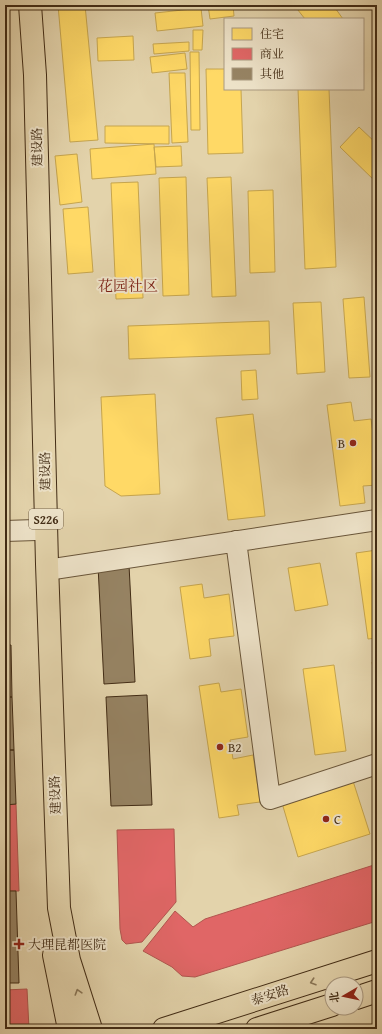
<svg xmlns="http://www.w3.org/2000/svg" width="382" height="1034" viewBox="0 0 382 1034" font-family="'Gentium Book Plus','Noto Serif SC',serif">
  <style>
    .homes { fill: #ffd966; stroke: #c6a54e }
    .shops { fill: #e06666; stroke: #b1554e }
    .building { fill: #968363; stroke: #422c15 }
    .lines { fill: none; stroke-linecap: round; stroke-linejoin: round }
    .minor-casing { stroke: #6a563a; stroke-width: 22 }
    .major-casing { stroke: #422c15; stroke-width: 24 }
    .minor { stroke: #ede2c8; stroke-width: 20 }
    .major { stroke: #e3d3ab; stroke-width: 22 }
    .oneway { stroke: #8a7758 }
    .poi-dot { fill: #8f2418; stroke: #ede2c8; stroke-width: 1.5 }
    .labels { text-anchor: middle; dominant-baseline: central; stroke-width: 4; stroke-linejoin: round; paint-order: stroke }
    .shield { fill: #ede2c8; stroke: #75634b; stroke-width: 1 }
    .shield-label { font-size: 12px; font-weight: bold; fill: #422c15 }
    .street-label { font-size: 13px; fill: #422c15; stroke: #ede2c8 }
    .poi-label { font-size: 13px; fill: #422c15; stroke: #ede2c8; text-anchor: start }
    .quarter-label { font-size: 15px; fill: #7a1f14; stroke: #ede2c8 }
  </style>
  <rect width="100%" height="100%" fill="#e3d3ab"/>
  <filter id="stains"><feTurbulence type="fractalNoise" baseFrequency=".005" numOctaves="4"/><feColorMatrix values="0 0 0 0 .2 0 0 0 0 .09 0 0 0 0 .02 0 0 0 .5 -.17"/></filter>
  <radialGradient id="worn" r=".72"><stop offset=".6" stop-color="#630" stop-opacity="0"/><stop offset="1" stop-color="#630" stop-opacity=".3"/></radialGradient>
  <path class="homes" d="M58 5H85L98 140 70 142Z
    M208 5H233L234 16 210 19Z
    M294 5H333L343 19H305Z
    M201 8 203 26 157 31 155 13Z
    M193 30H203L202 50H193Z
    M133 36 134 60 98 61 97 38Z
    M189 42V51L154 54 153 44Z
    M190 52H199L200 130H191Z
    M185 53 187 69 152 73 150 57Z
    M206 69H225V89H241L243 153 208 154Z
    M169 73H185L188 142 172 143Z
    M298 89H329L336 267 305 269Z
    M105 126H169V144L105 143Z
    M359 127 377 144V183L340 147Z
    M154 144 156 174 92 179 90 149Z
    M181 146 182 166 156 167 154 147Z
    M77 154 82 202 60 205 55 156Z
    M186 177 189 295 163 296 159 178Z
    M231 177 236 296 212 297 207 178Z
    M138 182 143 298 116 299 111 183Z
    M273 190 275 272 250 273 248 191Z
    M88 207 93 272 68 274 63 209Z
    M364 297 370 377 349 378 343 299Z
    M321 302 325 372 297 374 293 303Z
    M269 321 270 354 129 359 128 326Z
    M256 370 258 399 242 400 241 371Z
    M155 394 160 494 121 496 105 486 101 397Z
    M351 402 354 421 371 419 377 465V485L363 486 365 503 340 506 327 405Z
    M253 414 265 516 228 520 216 418Z
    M377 550V638L368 639 356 553Z
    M320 563 328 605 295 611 288 568Z
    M202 584 204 598 229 594 234 636 209 639 211 656 190 659 180 587Z
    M377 661V696L372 662Z
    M334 665 346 751 315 755 303 669Z
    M219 683 221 692 241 689 248 737 230 740 233 759 253 755 260 802 237 805 239 815 219 818 199 686Z
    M353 781 370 834 298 857 282 803Z"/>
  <path class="shops" d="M16 804 19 891H5V805Z
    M174 829 176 902 142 942 126 944 122 940 120 929 117 830Z
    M377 864V921L195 977 182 976 172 967 143 951 175 911 193 927 205 919Z
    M27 989 29 1029H5V990Z"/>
  <path class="building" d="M129 565 135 682 104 684 98 566Z
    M5 586H7L9 642 5 643Z
    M5 645H11L12 697H5Z
    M147 695 152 805 111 806 106 697Z
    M5 697H12L14 750H5Z
    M5 750H14L16 804 5 805Z
    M5 891H16L19 983H5Z"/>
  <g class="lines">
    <defs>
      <path id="minor" d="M5 531 36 530
        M236 541 270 799 377 764
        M47 570 377 520"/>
      <path id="major" d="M30 5 35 75 47 564 59 908 69 960 91 1029
        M54 955 69 1029
        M356 998 377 991
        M164 1029 377 961
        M257 1029 332 1005"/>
    </defs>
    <use href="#minor" class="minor-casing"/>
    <use href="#major" class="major-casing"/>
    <use href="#minor" class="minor"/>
    <use href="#major" class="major"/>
  </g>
  <defs><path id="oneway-chevron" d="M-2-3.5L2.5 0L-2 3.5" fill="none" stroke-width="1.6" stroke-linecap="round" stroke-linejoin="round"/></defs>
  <g class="oneway">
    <use href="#oneway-chevron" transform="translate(313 982) rotate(162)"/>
    <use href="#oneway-chevron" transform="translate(78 992) rotate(-107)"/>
  </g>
  <g class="poi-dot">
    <circle cx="353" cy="443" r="4"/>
    <circle cx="220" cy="747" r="4"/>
    <circle cx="326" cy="819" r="4"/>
    <path d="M17 938h4v4h4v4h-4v4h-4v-4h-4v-4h4z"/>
  </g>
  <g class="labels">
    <rect class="shield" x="29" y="509" width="34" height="20" rx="3"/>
    <g class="shield-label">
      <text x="46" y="519">S226</text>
    </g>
    <g class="street-label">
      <text transform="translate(37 147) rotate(-91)">建设路</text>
      <text transform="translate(45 471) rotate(-91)">建设路</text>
      <text transform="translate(55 795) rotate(-92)">建设路</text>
      <text transform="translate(270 995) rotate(-18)">泰安路</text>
    </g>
    <g class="poi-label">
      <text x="345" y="443" text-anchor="end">B</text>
      <text x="228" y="747">B2</text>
      <text x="334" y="819">C</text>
      <text x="28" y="944">大理昆都医院</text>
    </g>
    <g class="quarter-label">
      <text x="128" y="285">花园社区</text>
    </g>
  </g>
  <rect width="382" height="1034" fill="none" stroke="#e3d3ab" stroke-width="20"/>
  <rect x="6" y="6" width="370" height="1022" fill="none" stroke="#422c15" stroke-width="2"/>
  <rect x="10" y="10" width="362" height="1014" fill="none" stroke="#422c15"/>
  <rect x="224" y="18" width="140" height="72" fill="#ede2c8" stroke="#a99980"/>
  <rect x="232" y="28" width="20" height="12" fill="#ffd966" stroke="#a99980"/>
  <text x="260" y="38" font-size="12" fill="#422c15">住宅</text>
  <rect x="232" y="48" width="20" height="12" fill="#e06666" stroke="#a99980"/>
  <text x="260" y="58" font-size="12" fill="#422c15">商业</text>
  <rect x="232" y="68" width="20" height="12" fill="#968363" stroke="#a99980"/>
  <text x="260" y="78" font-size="12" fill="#422c15">其他</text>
  <g transform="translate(344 996) rotate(261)"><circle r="19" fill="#ede2c8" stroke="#a99980"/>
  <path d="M0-3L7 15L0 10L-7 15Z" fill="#8f2418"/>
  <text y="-6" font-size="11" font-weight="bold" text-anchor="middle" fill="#422c15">北</text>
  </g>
  <rect width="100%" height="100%" filter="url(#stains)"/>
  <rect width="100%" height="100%" fill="url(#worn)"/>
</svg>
